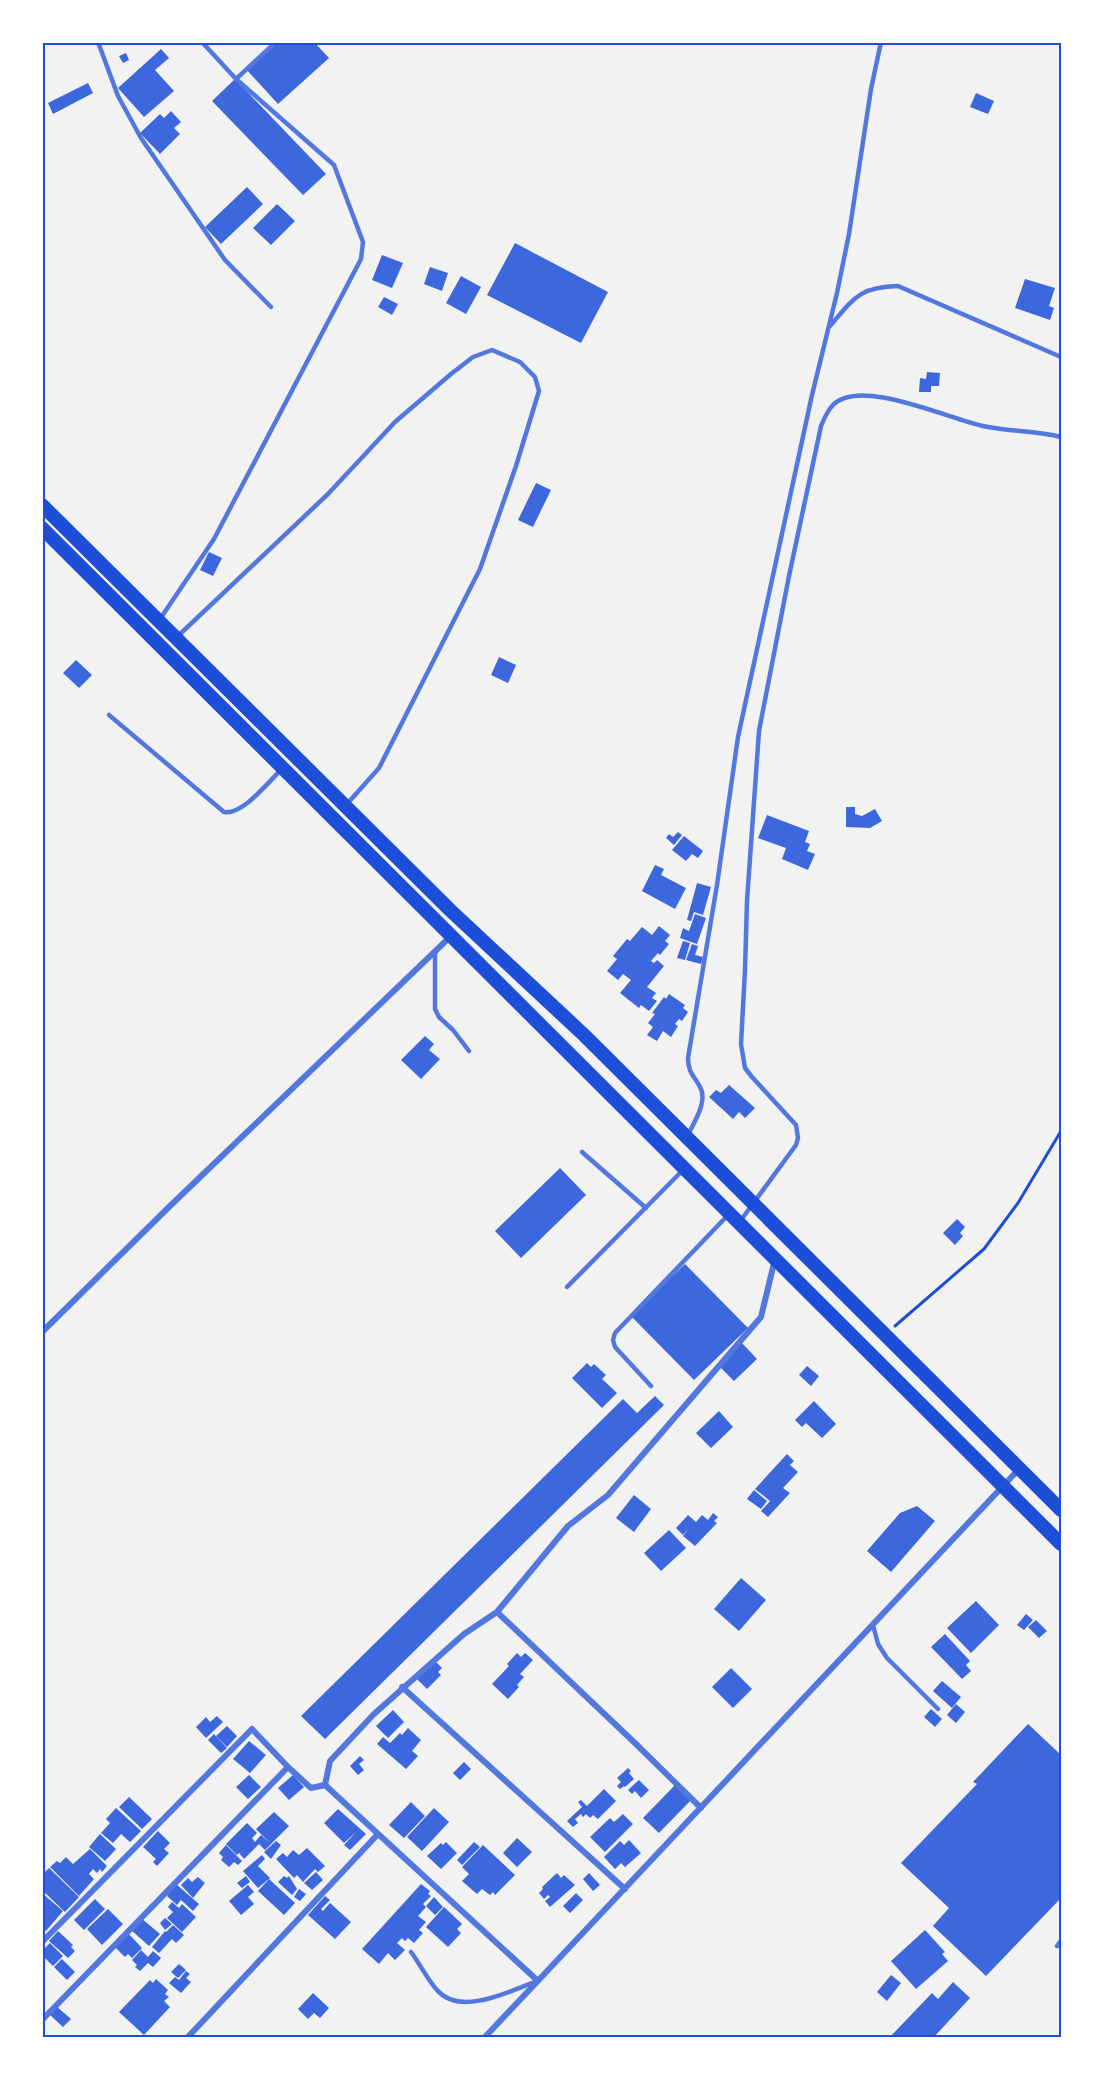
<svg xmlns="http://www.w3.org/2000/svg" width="1103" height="2079" viewBox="0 0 1103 2079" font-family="'Work Sans',sans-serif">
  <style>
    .building { fill: #3d67dc }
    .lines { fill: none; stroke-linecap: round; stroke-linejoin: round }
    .path { stroke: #1d4ed8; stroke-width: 3 }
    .service { stroke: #5277de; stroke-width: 4.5 }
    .minor { stroke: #5277de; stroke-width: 6 }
    .trunk { stroke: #1d4ed8; stroke-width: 14 }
    .neatline { fill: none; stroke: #1d4ed8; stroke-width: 2 }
  </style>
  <rect width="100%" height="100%" fill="#f2f2f2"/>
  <path class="building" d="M277 42H314L329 58 278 104 246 69Z
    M161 49 169 58 155 70 174 91 144 117 118 88Z
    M126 53 129 60 123 63 119 56Z
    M235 79 326 174 303 195 212 101Z
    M88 83 93 93 53 114 48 103Z
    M976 93 994 101 988 114 970 107Z
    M171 111 181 122 174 128 180 134 160 154 140 133 160 114 164 118Z
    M247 187 263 204 221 244 205 227Z
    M277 204 295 221 271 245 253 228Z
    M515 243 608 292 581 343 487 295Z
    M382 255 403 263 392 288 372 280Z
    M430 267 448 273 442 291 424 284Z
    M461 276 481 287 466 314 446 303Z
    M1025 279 1055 288 1049 306 1054 308 1050 320 1015 308Z
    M384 297 398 304 392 315 378 307Z
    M927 372 940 373 939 386H931V392H919L920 378 926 379Z
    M536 483 551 490 533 527 518 520Z
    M209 552 222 558 213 576 200 570Z
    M499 657 516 665 508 683 491 675Z
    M76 660 92 675 79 688 63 673Z
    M846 807H855V814L862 816 875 809 882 821 870 828 846 827Z
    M767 815 809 831 805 842 810 844 807 851 815 854 808 870 782 859 786 848 758 838Z
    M678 832 682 835 674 845 666 838 669 834 673 837Z
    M684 836 703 851 698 858 692 854 686 861 672 850Z
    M655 865 664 869 661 875 686 888 675 909 642 891Z
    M697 883 711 887 703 915 694 912 691 921 687 920Z
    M695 914 706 918 697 944 680 938 683 928 689 931Z
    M659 926 670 935 665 941 669 944 660 955 658 953 651 961 654 963 657 960 664 966 647 987 656 993 652 998 657 1001 649 1011 641 1005 639 1008 620 993 631 980 623 974 618 980 607 971 617 959 613 956 627 939 630 941 642 927 652 935Z
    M683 941 690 943 685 960 677 958Z
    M692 944 698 946 695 955 703 957 701 964 686 960Z
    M669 994 685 1005 683 1008 688 1012 682 1021 679 1019 675 1024 678 1026 671 1037 663 1031 657 1041 647 1035 653 1027 648 1023 655 1014 652 1013 664 997 666 999Z
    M425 1036 434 1044 429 1050 440 1059 421 1079 401 1060Z
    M729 1085 755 1108 745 1118 739 1112 733 1119 709 1097 716 1090 721 1093Z
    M560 1168 586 1195 521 1258 495 1231Z
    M957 1219 965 1227 960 1233 963 1236 955 1245 943 1233Z
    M685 1264 748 1328 694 1380 631 1316Z
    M741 1342 757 1359 734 1381 717 1364Z
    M587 1363 591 1367 594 1364 606 1375 602 1379 617 1393 602 1408 572 1378Z
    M807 1366 819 1376 811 1386 799 1375Z
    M655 1396 664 1405 325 1739 301 1716 623 1399 637 1413Z
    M814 1401 836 1424 822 1438 806 1423 802 1427 795 1420Z
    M719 1411 733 1427 711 1448 696 1433Z
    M787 1454 794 1461 790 1465 798 1472 783 1488 790 1493 768 1517 761 1511 770 1501 755 1489Z
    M754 1490 767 1501 761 1509 747 1499Z
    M634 1495 651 1509 634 1532 616 1518Z
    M917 1506 935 1521 891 1572 867 1551 900 1513Z
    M713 1513 718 1517 714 1521 717 1523 695 1546 683 1536 689 1528 683 1535 676 1528 688 1515 696 1522 702 1515 708 1520Z
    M669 1530 686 1548 661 1571 644 1553Z
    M741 1578 766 1600 739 1631 714 1609Z
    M976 1601 999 1625 971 1653 947 1628Z
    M1026 1614 1033 1620 1024 1630 1017 1625Z
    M1036 1620 1047 1631 1039 1638 1028 1627Z
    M945 1634 970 1661 966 1665 971 1671 962 1679 931 1647Z
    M517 1653 521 1657 525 1653 533 1660 520 1674 524 1677 517 1685 519 1687 508 1699 492 1684 509 1666 507 1664Z
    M434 1660 442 1668 438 1672 441 1675 427 1689 416 1678Z
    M731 1668 752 1689 733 1708 712 1687Z
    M942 1681 961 1697 952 1708 933 1691Z
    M956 1704 965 1712 956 1723 947 1715Z
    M931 1709 942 1719 935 1727 924 1717Z
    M393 1710 404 1722 388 1738 376 1726Z
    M217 1716 223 1722 206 1738 196 1727 206 1717 210 1722Z
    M1028 1724 1061 1755V1898L986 1976 933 1926 949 1908 901 1863 977 1784 973 1782Z
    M227 1726 237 1736 227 1747 216 1736Z
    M408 1728 421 1740 412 1751 418 1756 406 1769 377 1744 383 1737 390 1743 400 1733 402 1735Z
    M214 1734 227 1748 221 1753 208 1740Z
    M249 1741 266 1755 250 1773 233 1759Z
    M360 1756 364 1760 359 1764 364 1770 358 1775 350 1766Z
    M464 1762 471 1769 460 1780 453 1773Z
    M628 1768 631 1771 629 1773 634 1779 625 1787 624 1786 620 1789 617 1786 621 1782 617 1778Z
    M249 1775 261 1787 248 1799 236 1787Z
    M293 1775 304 1787 289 1800 278 1788Z
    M639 1780 649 1790 641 1798 635 1791 632 1794 628 1790Z
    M677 1783 693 1798 659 1833 643 1818Z
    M604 1789 616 1801 598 1819 593 1815 590 1818 586 1814 583 1817 581 1814 575 1819 578 1823 573 1827 567 1821 582 1807 578 1802 581 1800 587 1806Z
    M129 1797 152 1819 142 1829 119 1807Z
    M411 1802 425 1816 404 1838 389 1825Z
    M116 1808 141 1831 130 1842 121 1834 113 1843 101 1833 110 1823 106 1819Z
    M434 1808 449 1822 422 1851 407 1837Z
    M338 1809 366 1834 350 1850 344 1845 356 1832 344 1843 324 1823Z
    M274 1812 289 1826 271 1844 256 1829Z
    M623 1814 633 1824 605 1852 590 1837 610 1818 614 1822Z
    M247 1823 257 1833 252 1838 255 1842 261 1835 271 1844 265 1850 259 1844 244 1859 239 1853 237 1855 226 1844Z
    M158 1831 170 1843 164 1849 169 1853 157 1866 153 1862 156 1859 143 1847Z
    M100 1834 116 1849 105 1861 89 1847Z
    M517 1838 532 1852 517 1867 503 1853Z
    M629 1840 641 1853 625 1867 621 1863 615 1869 604 1857 620 1841 624 1845Z
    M276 1841 281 1845 271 1859 264 1852Z
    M446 1842 457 1853 441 1869 427 1856 441 1843 443 1845Z
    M474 1842 480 1847 462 1865 457 1860Z
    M226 1845 242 1861 238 1865 234 1862 229 1867 221 1860 223 1857 219 1853Z
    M483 1845 515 1875 495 1895 493 1892 490 1895 482 1889 477 1894 462 1881 469 1874 462 1867Z
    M307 1848 325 1866 318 1872 315 1869 303 1882 297 1875 294 1878 276 1859 283 1853 287 1857 293 1850 299 1855Z
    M90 1849 107 1866 102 1872 100 1869 97 1873 93 1869 89 1874 94 1879 79 1896 50 1867 57 1861 60 1863 66 1857 73 1864Z
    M262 1855 265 1859 258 1866 270 1878 258 1888 243 1871Z
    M49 1868 79 1897 65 1912 42 1890V1875Z
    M316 1872 323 1880 312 1890 304 1883Z
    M557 1873 561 1878 564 1875 575 1885 550 1907 545 1901 550 1897 548 1895 544 1899 539 1893 543 1889 542 1887Z
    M589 1873 600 1885 593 1891 583 1879Z
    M246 1876 250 1882 242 1888 237 1883Z
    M284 1876 287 1878 289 1876 297 1889 292 1895 278 1882Z
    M198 1877 205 1883 193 1898 181 1885 188 1878 192 1882Z
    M269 1879 295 1903 284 1915 258 1891Z
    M176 1884 199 1904 193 1911 181 1900 177 1905 167 1896Z
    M421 1884 430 1891 428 1894 431 1896 423 1904 426 1907 418 1916 426 1922 419 1930 423 1933 414 1943 408 1938 405 1941 402 1938 397 1943 405 1950 395 1960 388 1953 379 1964 362 1949Z
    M248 1885 254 1892 248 1897 254 1904 241 1915 229 1901Z
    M299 1889 306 1894 300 1901 294 1897Z
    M42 1893 63 1911 46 1931 42 1927Z
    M576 1893 583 1900 570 1913 563 1906Z
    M325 1896 330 1900 321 1909 323 1911 330 1903 351 1922 335 1939 308 1915Z
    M434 1897 443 1907 435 1915 426 1906Z
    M95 1899 105 1909 84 1930 74 1920Z
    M172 1902 179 1908 182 1904 196 1917 182 1932 167 1918 173 1912 168 1907Z
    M444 1907 462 1924 457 1929 461 1933 448 1947 426 1927Z
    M108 1909 123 1924 102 1945 87 1929Z
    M141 1918 160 1934 149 1946 131 1930Z
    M165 1918 172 1924 165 1930 160 1923Z
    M173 1925 184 1935 176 1943 172 1939 159 1953 152 1947 165 1931 166 1932Z
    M925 1930 945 1952 942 1954 948 1961 916 1989 891 1961Z
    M58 1931 73 1945 71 1947 75 1951 68 1958 49 1941Z
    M127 1932 142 1948 132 1958 128 1954 125 1957 114 1946Z
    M50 1943 63 1956 53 1966 42 1955V1951Z
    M141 1950 148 1957 153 1951 161 1958 153 1967 148 1963 140 1971 135 1967 137 1965 132 1960Z
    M62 1959 75 1972 67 1980 54 1967Z
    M179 1964 186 1970 178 1978 171 1972Z
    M186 1971 190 1974 186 1978 191 1982 181 1993 169 1983 175 1977 179 1980Z
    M891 1975 901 1983 887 2001 877 1992Z
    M156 1979 168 1990 165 1994 169 1997 164 2001 170 2007 144 2035 119 2012 150 1980 153 1983Z
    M953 1982 970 1998 934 2037H890L932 1993 938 1999Z
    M313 1993 329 2008 320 2018 314 2013 308 2019 298 2009Z
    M56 2006 71 2019 63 2027 49 2014Z"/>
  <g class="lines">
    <path class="path" d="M895 1326 984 1249 1018 1203 1061 1131"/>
    <path class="service" d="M98 42 118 96 141 138 225 260 271 307
      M236 79 276 42
      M830 326C854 298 859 287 898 286L1061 357
      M160 619 214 539 361 259 363 242 334 165 236 79 202 42
      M178 636 328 494 395 422 451 374 473 357 492 350 520 362 535 377 539 391 516 466 480 569 379 768 347 804
      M109 715 224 812C243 815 268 782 282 769
      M435 952V1009L439 1017 453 1030 469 1051
      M688 1135C694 1122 707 1103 701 1089 695 1076 688 1074 688 1058L717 885 738 737 812 395 837 293 849 234 871 89 881 42
      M582 1152 646 1208
      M741 1220 796 1145 798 1138 796 1125 752 1077 745 1068 741 1044 745 970 747 901 759 731 789 576 821 426C824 419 827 411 833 405 860 377 949 419 983 426 1009 432 1035 430 1061 437
      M567 1287 683 1170
      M651 1386 615 1347 613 1340 615 1333 728 1215
      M873 1625 878 1644 887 1658 938 1709
      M1057 1946 1061 1941
      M411 1952C420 1964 427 1979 437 1990 460 2017 510 1991 537 1981"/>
    <path class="minor" d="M42 1332 170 1206 451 936
      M497 1612 636 1744 701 1808
      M402 1687 625 1889
      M325 1785 330 1761 374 1714 464 1634 497 1612 568 1526 608 1495 670 1423 761 1317 775 1259
      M42 1942 252 1729 288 1767 311 1788 325 1785 538 1981
      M42 2020 288 1767
      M188 2037 378 1834
      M485 2037 1019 1469"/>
    <path class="trunk" d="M42 505 450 910 584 1035 1061 1510
      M42 528 1061 1544"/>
  </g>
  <rect width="1103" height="2079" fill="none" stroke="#ffffff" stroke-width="87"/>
  <rect x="44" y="44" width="1016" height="1992" class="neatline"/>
</svg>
